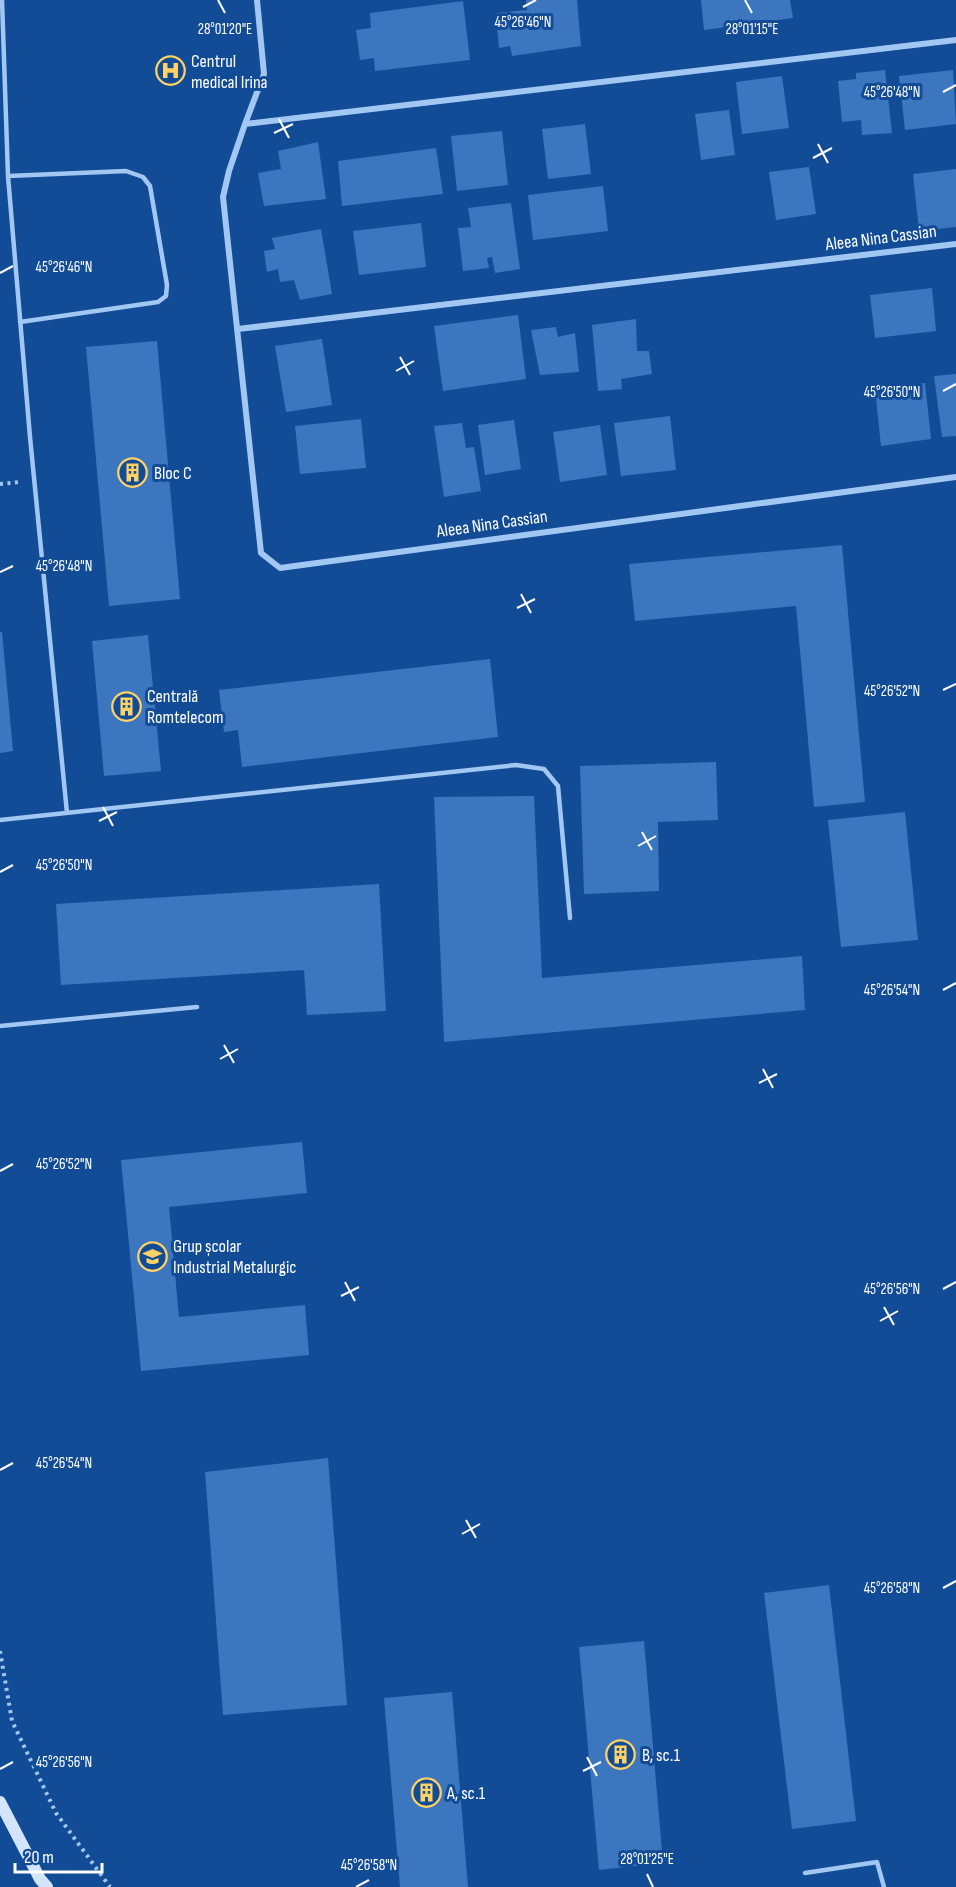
<svg xmlns="http://www.w3.org/2000/svg" width="956" height="1887" viewBox="0 0 956 1887" font-family="'Sofia Sans Condensed',sans-serif">
  <style>
    .building { fill: #3b76bf }
    .lines { fill: none; stroke-linecap: round; stroke-linejoin: round }
    .path { stroke: #a3c7f3; stroke-width: 4; stroke-dasharray: 3 4.5; stroke-linecap: butt }
    .lane { stroke: #a3c7f3; stroke-width: 4.5 }
    .street { stroke: #a3c7f3; stroke-width: 6 }
    .secondary { stroke: #d2e5fd; stroke-width: 12 }
    .ticks { fill: none; stroke: #fff; stroke-width: 2 }
    .labels { text-anchor: middle; dominant-baseline: central; stroke-width: 6; stroke-linejoin: round; paint-order: stroke }
    .poi-label { font-size: 18px; fill: #fff; stroke: #124c96; text-anchor: start }
    .street-label { font-size: 18px; fill: #fff; stroke: #124c96 }
    .ticks-label { font-size: 15px; text-anchor: middle; fill: #fff; stroke: #124c96; stroke-width: 6; stroke-linejoin: round; paint-order: stroke }
  </style>
  <rect width="100%" height="100%" fill="#124c96"/>
  <path class="building" d="M526 0H577L581 46 512 56 510 46 499 48 496 13 527 10Z
    M701 0H790L793 18 704 30Z
    M463 1 470 60 375 71 374 58 360 60 356 30 371 28 370 13Z
    M885 70 892 133 862 135 861 120 842 122 838 81 856 79V73Z
    M953 70 956 124 905 130 899 76Z
    M782 76 789 128 742 134 736 82Z
    M729 110 735 155 701 160 695 114Z
    M585 124 591 174 548 179 542 129Z
    M502 131 508 185 457 191 451 136Z
    M318 142 326 199 264 206 258 173 281 169 278 151Z
    M436 148 443 194 342 206 338 161Z
    M809 167 816 214 776 220 769 172Z
    M956 169V227L919 231 913 174Z
    M603 186 608 231 533 240 528 195Z
    M511 203 520 269 495 273 492 257 487 258 489 268 463 271 458 228 471 227 468 208Z
    M421 223 426 267 359 275 353 231Z
    M321 229 332 294 300 300 294 280 280 282 278 269 267 272 264 251 275 249 272 238Z
    M932 288 936 331 875 338 870 295Z
    M518 315 526 379 443 391 434 326Z
    M636 319 637 351H649L652 374 621 379 622 389 598 391 592 325Z
    M556 327 558 337 575 333 579 372 540 375 531 330Z
    M322 339 332 405 286 412 275 346Z
    M157 341 180 599 109 606 86 347Z
    M956 374V436L942 437 934 376Z
    M925 383 931 439 881 446 875 389Z
    M670 416 676 470 621 476 614 423Z
    M361 419 366 468 300 474 295 426Z
    M514 420 521 469 485 475 478 425Z
    M462 423 466 448 474 447 481 491 444 497 434 426Z
    M600 425 607 475 560 482 553 432Z
    M842 545 865 802 814 807 796 606 635 621 629 564Z
    M0 632H2L13 751 0 753Z
    M148 635 161 771 104 776 92 641Z
    M490 659 498 737 242 767 238 730 224 732 219 690Z
    M716 762 718 820 658 822 659 891 584 894 580 766Z
    M534 796 542 978 802 956 805 1010 444 1042 434 797Z
    M905 812 918 940 841 947 828 820Z
    M379 884 386 1011 307 1015 304 970 61 985 56 904Z
    M302 1142 307 1193 169 1207 179 1317 305 1305 309 1355 141 1371 121 1160Z
    M328 1458 347 1705 223 1715 205 1472Z
    M829 1585 856 1821 792 1829 764 1593Z
    M644 1641 663 1863 599 1870 579 1647Z
    M452 1692 468 1887H400L384 1698Z"/>
  <g class="lines">
    <path class="path" d="M0 484 19 482
      M0 1651 12 1721 56 1813 110 1887"/>
    <path class="lane" d="M2 0 8 176 30 437 67 813
      M8 176 126 171 143 177 150 186 167 285 166 296 158 302 20 322
      M0 820 516 765 544 769 558 786 570 918
      M0 1026 197 1007
      M805 1873 877 1862 884 1887"/>
    <path class="street" d="M257 0 264 74 245 124 956 40
      M245 124 229 171 223 197 261 553 280 568 956 477
      M238 329 956 244"/>
    <path class="secondary" d="M0 1802 40 1879 47 1887"/>
  </g>
  <path class="ticks" d="M218 0 225 13M745 0 752 13M523 7 536 0M943 92 956 85M279 119 289 138M274 133 293 124M818 144 828 163M813 158 832 148M0 273 13 266M400 357 410 375M396 371 414 361M943 391 956 384M0 572 13 566M521 594 531 613M517 608 535 599M943 690 956 684M103 807 113 826M99 821 117 812M642 832 652 850M638 846 656 836M0 872 13 865M943 990 956 983M224 1045 234 1063M220 1059 238 1049M763 1069 773 1088M759 1083 777 1074M0 1171 13 1164M345 1282 355 1301M943 1289 956 1282M341 1296 359 1287M884 1307 894 1325M880 1321 898 1311M0 1470 13 1463M466 1520 476 1538M462 1534 480 1524M943 1588 956 1581M587 1757 597 1776M0 1769 13 1762M583 1771 601 1762M647 1874 653 1887M356 1887 369 1880"/>
  <defs>
    <symbol id="hospital-ring" viewBox="-11 -11 22 22"><circle r="9.5" fill="#124c96" stroke="#ffd265" stroke-width="1.5"/><path d="M-5-5h3v3.5h4V-5h3V5h-3V1.5h-4V5h-3Z" fill="#ffd265"/></symbol>
    <symbol id="building-ring" viewBox="-11 -11 22 22"><circle r="9.5" fill="#124c96" stroke="#ffd265" stroke-width="1.5"/><path d="M-4-6H4V6H1V3H-1V6H-4ZM-2.5-4.3h1.7v1.8h-1.7ZM.8-4.3h1.7v1.8H.8ZM-2.5-1h1.7V.8h-1.7ZM.8-1h1.7V.8H.8Z" fill="#ffd265"/></symbol>
    <symbol id="university-ring" viewBox="-11 -11 22 22"><circle r="9.5" fill="#124c96" stroke="#ffd265" stroke-width="1.5"/><path d="M0-5L7-2L0 1L-7-2ZM-4 1L0 2.5L4 1V4Q0 6-4 4Z" fill="#ffd265"/></symbol>
  </defs>
  <g fill-rule="evenodd">
    <use href="#hospital-ring" x="154" y="54" width="33" height="33"/>
    <use href="#building-ring" x="116" y="456" width="33" height="33"/>
    <use href="#building-ring" x="110" y="690" width="33" height="33"/>
    <use href="#university-ring" x="136" y="1240" width="33" height="33"/>
    <use href="#building-ring" x="604" y="1738" width="33" height="33"/>
    <use href="#building-ring" x="410" y="1776" width="33" height="33"/>
  </g>
  <g class="labels">
    <g class="poi-label">
      <text x="191" y="61">Centrul<tspan x="191" dy="21">medical Irina</tspan></text>
      <text x="154" y="473">Bloc C</text>
      <text x="147" y="696">Centrală<tspan x="147" dy="21">Romtelecom</tspan></text>
      <text x="173" y="1246">Grup școlar<tspan x="173" dy="21">Industrial Metalurgic</tspan></text>
      <text x="642" y="1755">B, sc.1</text>
      <text x="447" y="1793">A, sc.1</text>
    </g>
    <g class="street-label">
      <text transform="translate(881 238) rotate(-7)">Aleea Nina Cassian</text>
      <text transform="translate(492 524) rotate(-8)">Aleea Nina Cassian</text>
    </g>
  </g>
  <g class="ticks-label">
    <text x="523" y="27">45°26'46"N</text>
    <text x="225" y="34">28°01'20"E</text>
    <text x="752" y="34">28°01'15"E</text>
    <text x="892" y="97">45°26'48"N</text>
    <text x="64" y="272">45°26'46"N</text>
    <text x="892" y="397">45°26'50"N</text>
    <text x="64" y="571">45°26'48"N</text>
    <text x="892" y="696">45°26'52"N</text>
    <text x="64" y="870">45°26'50"N</text>
    <text x="892" y="995">45°26'54"N</text>
    <text x="64" y="1169">45°26'52"N</text>
    <text x="892" y="1294">45°26'56"N</text>
    <text x="64" y="1468">45°26'54"N</text>
    <text x="892" y="1593">45°26'58"N</text>
    <text x="64" y="1767">45°26'56"N</text>
    <text x="647" y="1864">28°01'25"E</text>
    <text x="369" y="1870">45°26'58"N</text>
  </g>
  <path d="M15 1863v9h87v-9" fill="none" stroke="#ffffff" stroke-width="3"/>
  <text x="24" y="1863" font-size="18" fill="#ffffff" stroke="#124c96" stroke-width="4.5" paint-order="stroke">20 m</text>
</svg>
